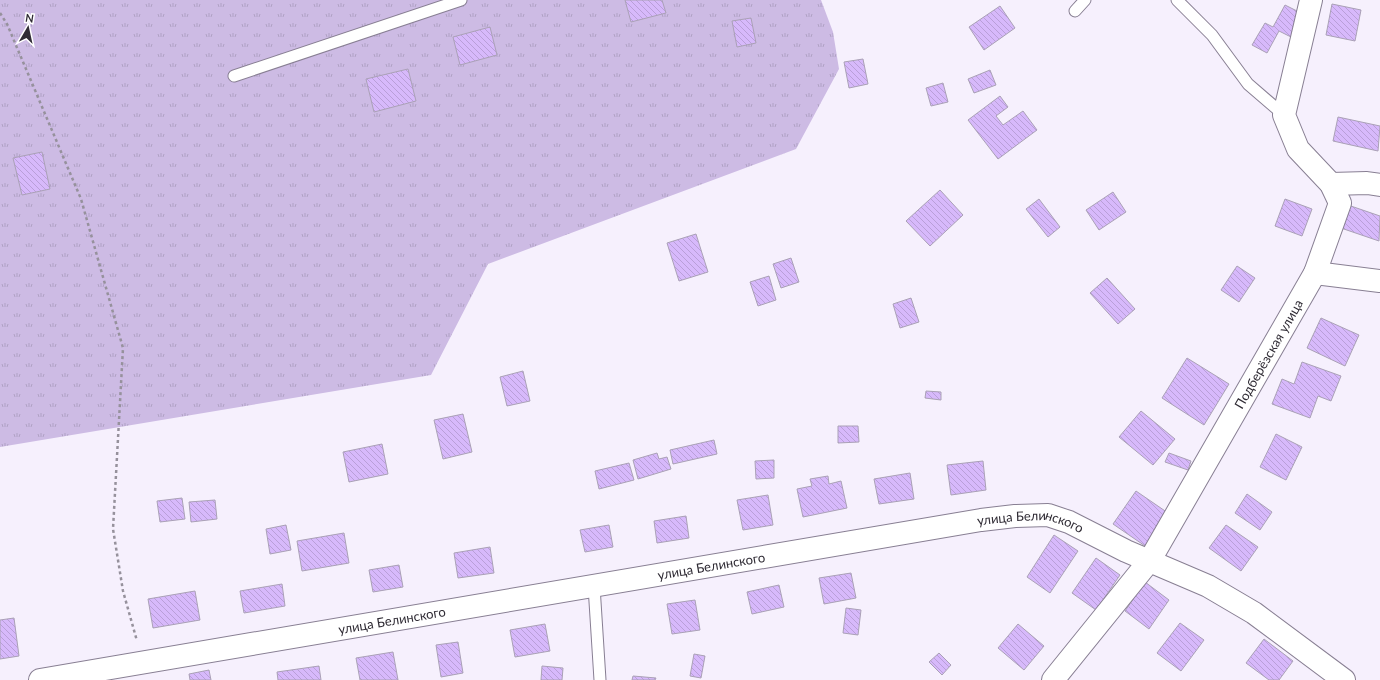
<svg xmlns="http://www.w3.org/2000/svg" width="1380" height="680" viewBox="0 0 1380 680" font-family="Lato,sans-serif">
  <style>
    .grass { fill: url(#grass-tufts) }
    .building { fill: url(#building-back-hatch); stroke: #aaa1b6 }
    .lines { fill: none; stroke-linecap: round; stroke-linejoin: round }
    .lane-casing { stroke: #887f93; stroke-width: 13 }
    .street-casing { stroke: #887f93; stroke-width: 24 }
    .path { stroke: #96919c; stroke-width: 2.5; stroke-dasharray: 3 3; stroke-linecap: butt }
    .lane { stroke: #fff; stroke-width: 11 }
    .street { stroke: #fff; stroke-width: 22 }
    .labels { text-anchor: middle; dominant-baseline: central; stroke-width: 4; stroke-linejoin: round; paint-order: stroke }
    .street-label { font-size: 13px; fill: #2f2b34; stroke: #fff }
  </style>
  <defs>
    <pattern id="grass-tufts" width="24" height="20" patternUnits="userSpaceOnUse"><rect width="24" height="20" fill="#cdbbe4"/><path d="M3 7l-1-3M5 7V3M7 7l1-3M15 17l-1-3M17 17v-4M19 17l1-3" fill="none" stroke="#b0a1c4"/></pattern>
    <pattern id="building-back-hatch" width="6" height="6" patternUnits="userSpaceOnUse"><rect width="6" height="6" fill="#d7b9fb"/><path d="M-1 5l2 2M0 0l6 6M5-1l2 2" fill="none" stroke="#b99fd8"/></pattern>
  </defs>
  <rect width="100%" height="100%" fill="#f6f0fd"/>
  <path class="grass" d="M0 0H821L833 32 839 69 796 149 488 264 431 375 0 447Z"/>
  <path class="building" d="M625 0H662L666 13 631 22Z
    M1332 4 1361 10 1355 41 1326 35Z
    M1285 5 1303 14 1291 37 1279 31 1267 53 1252 45 1265 23 1273 27Z
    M1000 6 1015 28 984 50 969 27Z
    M751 18 756 43 737 47 732 21Z
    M490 27 497 55 460 65 453 37Z
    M863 59 868 84 849 88 844 62Z
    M408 69 416 101 374 112 366 79Z
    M990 70 996 85 974 93 968 79Z
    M943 83 948 102 931 106 926 88Z
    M1000 96 1008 107 996 116 1003 125 1023 111 1037 130 998 159 968 120Z
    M1338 117 1380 126 1378 151 1333 141Z
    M42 152 50 189 22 195 13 158Z
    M940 190 963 215 930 246 906 221Z
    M1113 192 1126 212 1099 230 1086 210Z
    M1039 199 1060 227 1048 237 1026 209Z
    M1285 199 1312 209 1302 236 1275 226Z
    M1345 204 1380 216 1379 241 1338 227Z
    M696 234 708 272 679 281 667 243Z
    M791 258 799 282 781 288 773 264Z
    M1237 266 1255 278 1239 302 1221 290Z
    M769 276 776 300 758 306 750 282Z
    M1107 278 1135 309 1118 324 1090 293Z
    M911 298 919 322 900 328 893 304Z
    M1321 318 1359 335 1345 366 1307 348Z
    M1187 358 1229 384 1204 425 1162 398Z
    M1302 362 1341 376 1331 401 1318 396 1310 418 1272 404 1282 379 1294 384Z
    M523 371 530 401 507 406 500 377Z
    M926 391 941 392V400L925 398Z
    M1141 411 1175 439 1153 465 1119 437Z
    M463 414 472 452 443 459 434 420Z
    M838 426H858L859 442 838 443Z
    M1276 434 1302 447 1286 480 1260 467Z
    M714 440 717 454 673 464 670 450Z
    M382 444 388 474 349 482 343 452Z
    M657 453 659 459 667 457 671 469 638 479 633 460Z
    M1169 453 1191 461 1188 470 1165 462Z
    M774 460V478L756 479 755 461Z
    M983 461 986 490 951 495 947 465Z
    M629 463 634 480 599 489 595 471Z
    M910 473 914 499 879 504 874 479Z
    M828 476 829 484 841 481 847 508 803 517 797 489 812 486 810 479Z
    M1136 491 1171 515 1148 548 1113 524Z
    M1247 494 1272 512 1260 530 1235 513Z
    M768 495 773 525 743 530 737 500Z
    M182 498 185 519 160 522 157 501Z
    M215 500 217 519 191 522 189 502Z
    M686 516 689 538 657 543 654 521Z
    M286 525 291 550 270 554 266 529Z
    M609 525 613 547 585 552 580 530Z
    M1226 525 1258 547 1241 571 1209 548Z
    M344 533 349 563 302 571 297 541Z
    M1054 535 1078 551 1050 593 1027 577Z
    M490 547 494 573 458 578 454 553Z
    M1096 558 1120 575 1096 610 1072 593Z
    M399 565 403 587 373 592 369 570Z
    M851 573 856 598 824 604 819 578Z
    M1145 582 1169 600 1149 629 1125 611Z
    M282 584 285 606 244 613 240 591Z
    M779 585 784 607 752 614 747 592Z
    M195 591 200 620 153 628 148 599Z
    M695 600 700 630 672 634 667 604Z
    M846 608 861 610 858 635 843 633Z
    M14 618 19 656 0 659V620Z
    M1180 623 1204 640 1181 671 1157 653Z
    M545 624 550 651 515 657 510 630Z
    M1018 624 1044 646 1024 670 998 648Z
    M1264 639 1293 661 1279 680H1269L1246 663Z
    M458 642 463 673 441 677 436 645Z
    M393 652 398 680H360L356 658Z
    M939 653 951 665 942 675 929 662Z
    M694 654 705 656 701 678 690 676Z
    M319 666 321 680H278L277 672Z
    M542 666 563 668 562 680H541Z
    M209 670 211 680H190L189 674Z
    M633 676 656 678 655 680H632Z"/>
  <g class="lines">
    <defs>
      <path id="lane" d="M1177 0 1212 35 1248 84 1284 115
        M1075 11 1085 0
        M234 76 461 0
        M594 586 600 680"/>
      <g id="street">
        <path d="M1331 184 1367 183 1380 185"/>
        <path d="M1315 273 1380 281"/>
        <path id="s1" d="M40 680 981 520 1015 516 1048 515 1069 522 1126 551 1208 586 1254 613 1344 680"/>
        <path id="s2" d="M1053 680 1150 560 1315 273 1340 203 1331 184 1298 149 1284 115 1311 0"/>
      </g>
    </defs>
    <use href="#lane" class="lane-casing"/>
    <use href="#street" class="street-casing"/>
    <path class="path" d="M0 13 7 24 81 199 123 348 113 529 123 591 137 641"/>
    <use href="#lane" class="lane"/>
    <use href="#street" class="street"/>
  </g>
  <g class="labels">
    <g class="street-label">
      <text stroke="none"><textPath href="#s2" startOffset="392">Подберёзская улица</textPath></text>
      <text stroke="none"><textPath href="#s1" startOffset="1005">улица Белинского</textPath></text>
      <text stroke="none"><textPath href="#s1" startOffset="681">улица Белинского</textPath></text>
      <text stroke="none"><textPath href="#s1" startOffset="357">улица Белинского</textPath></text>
    </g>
  </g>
  <g transform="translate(28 28) rotate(9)" stroke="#ffffff" stroke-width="3" paint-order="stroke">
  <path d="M0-3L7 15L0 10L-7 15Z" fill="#2f2b34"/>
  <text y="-6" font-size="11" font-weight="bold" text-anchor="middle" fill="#2f2b34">N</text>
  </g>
</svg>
